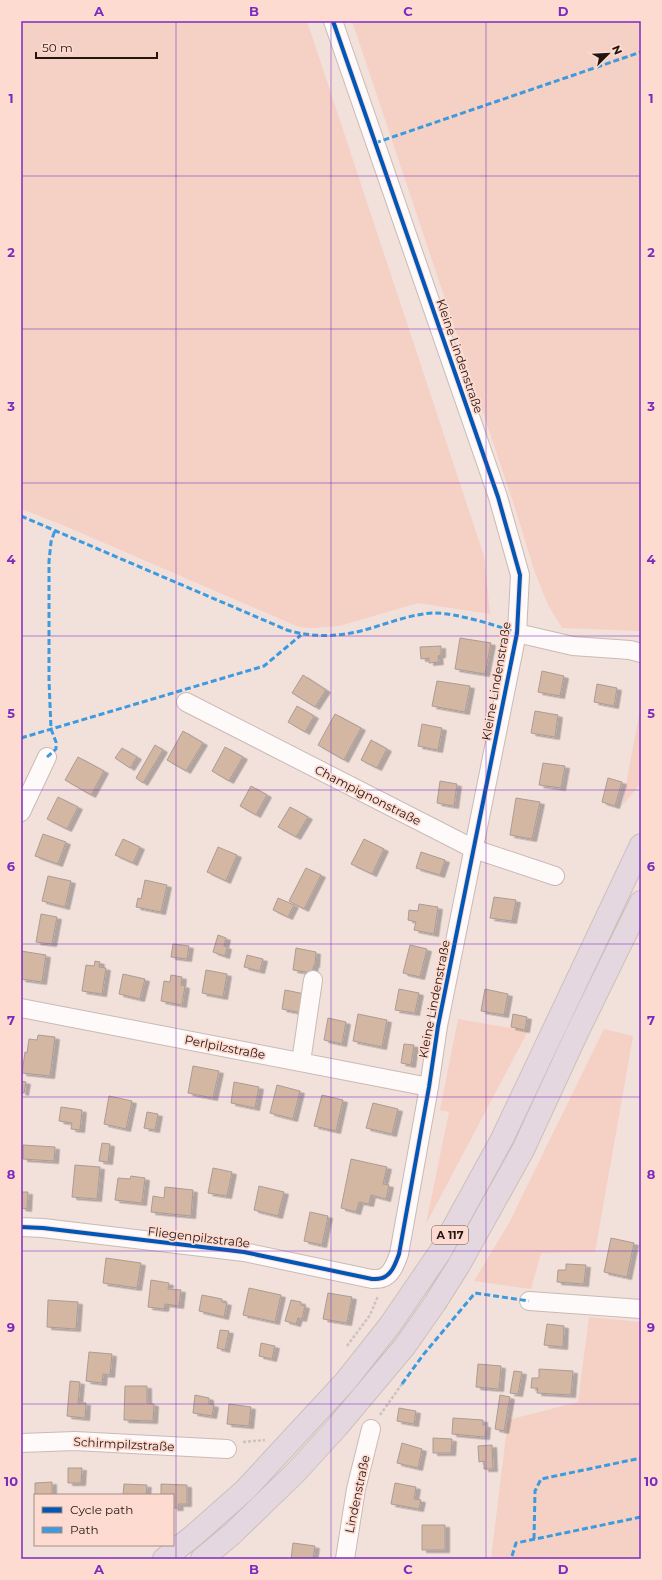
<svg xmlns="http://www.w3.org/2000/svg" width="662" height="1580" viewBox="0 0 662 1580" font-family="Montserrat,sans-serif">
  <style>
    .green { fill: #f5d0c4 }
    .building { fill: #d3b7a2; stroke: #aa9c95; filter: url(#shadow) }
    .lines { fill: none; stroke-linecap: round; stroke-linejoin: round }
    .minor-casing { stroke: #cabab5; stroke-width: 20 }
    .highway-casing { stroke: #cac1bd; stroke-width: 24 }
    .path { stroke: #cac3c1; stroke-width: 2.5; stroke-dasharray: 3 2; stroke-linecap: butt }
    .minor { stroke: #fdfaf9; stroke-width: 18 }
    .highway { stroke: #e5d7df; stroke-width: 22 }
    .quiet { stroke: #3c9ade; stroke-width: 3; stroke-dasharray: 6 3; stroke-linecap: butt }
    .cycleway-casing { stroke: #fddbd0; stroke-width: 6 }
    .cycleway { stroke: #0057b8; stroke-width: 4 }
    .grid { fill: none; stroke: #7b2cbf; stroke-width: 1; stroke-opacity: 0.55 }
    .labels { text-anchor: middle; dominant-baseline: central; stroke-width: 3.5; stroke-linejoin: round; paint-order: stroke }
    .shield { fill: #fddbd0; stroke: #65504a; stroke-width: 1 }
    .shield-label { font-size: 11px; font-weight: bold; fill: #241511 }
    .street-label { font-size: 12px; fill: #241511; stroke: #fddbd0 }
    .neatline { fill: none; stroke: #7b2cbf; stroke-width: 1.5 }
    .grid-label { font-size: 13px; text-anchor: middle; font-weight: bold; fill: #7b2cbf }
  </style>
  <defs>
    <filter id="shadow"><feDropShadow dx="4.5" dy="2.5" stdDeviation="0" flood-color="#0004"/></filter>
  </defs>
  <rect width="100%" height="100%" fill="#f2e0da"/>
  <path class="green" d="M21 21H307L484 556 490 614 418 603 339 626 311 628 299 627 58 523 21 509Z
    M352 21H641V631L562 628 548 605 535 573 516 511Z
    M641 705V783L622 806Z
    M458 1019 528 1031 426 1224 449 1112 440 1110Z
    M604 1029 633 1036 595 1252 541 1253 531 1289 474 1281 509 1223Z
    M589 1317 641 1322V1559H491L508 1420 578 1402Z"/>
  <path class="building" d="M460 638 491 643 485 674 455 669Z
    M441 646V655L438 656 439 662 429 663V658L421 659 420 647Z
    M542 671 564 676 560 696 538 692Z
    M303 675 326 690 315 707 292 693Z
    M437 681 470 686 465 712 432 706Z
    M597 684 617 688 614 706 594 702Z
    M297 706 314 716 305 732 288 722Z
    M535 711 558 715 555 737 531 733Z
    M335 714 361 728 344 760 318 745Z
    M422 724 442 728 438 750 418 746Z
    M183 731 203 743 186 771 167 760Z
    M371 740 387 749 377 768 361 760Z
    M155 745 163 750 143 783 136 778Z
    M225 747 243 757 229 781 212 771Z
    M122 748 137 757 130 768 115 758Z
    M78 757 104 771 91 795 65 780Z
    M543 763 565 766 561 788 539 785Z
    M608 778 622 782 615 806 602 802Z
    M440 781 457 784 454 806 437 803Z
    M251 786 267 795 256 815 240 806Z
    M58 797 78 807 67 829 47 819Z
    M516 798 540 802 532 839 510 835Z
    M290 807 308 817 296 837 278 827Z
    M43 834 66 842 58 864 35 856Z
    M123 839 140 847 133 863 115 855Z
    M364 839 384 849 372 874 351 864Z
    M218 847 237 855 226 881 207 872Z
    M421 852 445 860 440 875 416 868Z
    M306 868 321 875 304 909 289 901Z
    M48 876 71 881 65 907 42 901Z
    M145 880 167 885 161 912 136 907 138 898 141 899Z
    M494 897 516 900 512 921 490 918Z
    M278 898 294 905 288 917 273 910Z
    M419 904 438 907 434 934 414 930 416 922 408 920 409 910 418 911Z
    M41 914 57 917 52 944 36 942Z
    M218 935 226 938 224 946 227 947 225 956 213 952Z
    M173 944 189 946 187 959 171 957Z
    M410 945 427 949 420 977 403 973Z
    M296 948 316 952 315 965H314L312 973 293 970Z
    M21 951 46 955 42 982 21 979Z
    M247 955 263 959 260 971 244 967Z
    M95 961 100 962 99 967 106 968 102 994 82 991 86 965 94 966Z
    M206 970 227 974 223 997 202 993Z
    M123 974 145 979 140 999 119 994Z
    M171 975 182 977 181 985 185 986 182 1005 161 1001 164 981 170 982Z
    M399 989 419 993 415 1013 395 1010Z
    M485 989 508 994 504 1015 481 1011Z
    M285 990 305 994 302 1013 282 1009Z
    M358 1014 387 1020 382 1047 353 1041Z
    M513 1014 527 1017 525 1030 511 1027Z
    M328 1018 346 1022 342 1044 324 1040Z
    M38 1035 55 1037 50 1076 22 1073 25 1052 27 1053 29 1039 37 1040Z
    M404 1044 414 1045 411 1065 401 1063Z
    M193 1066 219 1071 213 1098 188 1093Z
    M21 1081 26 1082 24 1093 21 1092Z
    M234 1082 259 1087 255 1108 231 1103Z
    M277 1085 300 1091 293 1119 270 1113Z
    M322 1095 343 1100 336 1131 314 1126Z
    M109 1096 132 1101 126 1129 104 1124Z
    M373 1103 398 1109 392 1134 366 1128Z
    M61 1107 82 1110 80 1130 71 1129 72 1123 59 1121Z
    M147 1112 158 1114 155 1130 144 1128Z
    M102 1143 110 1144 108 1162 99 1161Z
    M23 1145 55 1147 54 1161 23 1159Z
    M351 1159 387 1167 383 1184 389 1185 386 1199 371 1195 369 1204 359 1202 356 1212 341 1208Z
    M75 1165 100 1167 97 1199 72 1197Z
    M213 1168 232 1172 227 1196 208 1193Z
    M131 1176 145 1178 142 1203 115 1200 118 1178 130 1179Z
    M259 1186 284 1192 278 1216 254 1210Z
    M165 1187 193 1190 191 1216 151 1212 153 1196 164 1198Z
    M21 1192H28L27 1209 21 1208Z
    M310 1212 328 1216 322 1245 304 1241Z
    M611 1238 634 1243 627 1277 604 1272Z
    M106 1258 141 1263 137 1288 103 1283Z
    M566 1264 586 1265 584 1284 557 1282 558 1270H566Z
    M151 1280 169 1283 168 1289 181 1290 179 1306 165 1304 164 1309 148 1307Z
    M249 1288 281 1295 275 1322 243 1315Z
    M328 1293 352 1297 347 1323 323 1319Z
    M202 1295 222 1299V1302L227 1303 224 1317 199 1311Z
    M48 1300 78 1302 76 1329 47 1327Z
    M291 1300 301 1302V1305L305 1306 302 1319 298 1318 296 1324 285 1321Z
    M547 1324 564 1326 563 1347 544 1345Z
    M220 1330 229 1331 225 1350 217 1348Z
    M261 1343 275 1346 272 1359 259 1356Z
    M89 1352 112 1354 110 1375 103 1374 102 1383 86 1381Z
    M478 1364 501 1366 499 1389 476 1387Z
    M539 1369 573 1371 571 1395 537 1393 538 1388H531L532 1378H539Z
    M514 1371 522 1372 518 1394 510 1393Z
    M70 1381 80 1382 78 1403H86L85 1418 67 1416Z
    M125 1386H147V1403L154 1404 153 1421 124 1420Z
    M195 1395 209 1398V1404L214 1405 212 1416 193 1413Z
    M500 1395 510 1397 504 1431 495 1429Z
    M229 1404 251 1407 249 1426 227 1424Z
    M399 1408 416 1411 414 1424 397 1421Z
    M453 1418 483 1420V1425H486L485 1437 452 1434Z
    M433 1438 452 1439 451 1453H433Z
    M402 1443 422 1449 418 1468 397 1463Z
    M492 1445 493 1469H484V1461L479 1462 478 1446Z
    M68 1468H82L81 1483H68Z
    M52 1482V1495H35V1483Z
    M395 1483 416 1487 414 1499 421 1500 419 1509 391 1504Z
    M124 1484 147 1485 146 1495H123Z
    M161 1484 187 1485V1504H178L179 1508H173V1495H161Z
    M422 1525H445V1550H422Z
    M293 1543 315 1546 313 1559H291Z"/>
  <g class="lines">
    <defs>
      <path id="minor" d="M517 633 573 646 630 650 641 653
        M186 702 474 849 555 876
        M21 812 47 757
        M21 1008 429 1087
        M301 1062 313 980
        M21 1227 43 1228 244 1252 372 1279C375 1279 380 1279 382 1278 392 1275 396 1262 399 1254L429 1087 438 1026 517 633 520 575 498 497 333 21
        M529 1301 641 1309
        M21 1443 75 1441 227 1449
        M345 1559 356 1489 371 1429"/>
      <path id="highway" d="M164 1559 193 1536 245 1490 345 1382 390 1325 440 1252 502 1139 641 845
        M202 1559 232 1534 296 1472 337 1427 405 1346 435 1303 459 1265 523 1150 576 1035 641 902"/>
    </defs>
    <use href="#minor" class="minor-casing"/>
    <use href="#highway" class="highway-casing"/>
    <path class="path" d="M347 1346 370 1315 378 1296
      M380 1415 402 1384
      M243 1442 265 1440"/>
    <use href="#minor" class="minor"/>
    <use href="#highway" class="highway"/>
    <path class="quiet" d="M375 143 641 52
      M21 516 287 630C314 638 341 637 368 629 389 623 411 614 434 613 456 613 496 625 517 633
      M21 738 264 666 301 635
      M47 757 56 749V742L51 729 49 680V561L51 542 55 530
      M402 1384 423 1355 475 1293 529 1301
      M534 1539 535 1491 541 1479 641 1458
      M512 1556 516 1543 641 1517"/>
    <defs>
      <path id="cycleway" d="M21 1227 43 1228 244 1252 372 1279C375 1279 380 1279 382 1278 392 1275 396 1262 399 1254L429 1087 438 1026 517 633 520 575 498 497 333 21"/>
    </defs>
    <use href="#cycleway" class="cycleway-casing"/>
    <use href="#cycleway" class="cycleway"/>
  </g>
  <path class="grid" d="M176 21V1559M331 21V1559M486 21V1559M21 176H641M21 329H641M21 483H641M21 636H641M21 790H641M21 944H641M21 1097H641M21 1251H641M21 1404H641"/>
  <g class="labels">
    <rect class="shield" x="432" y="1226" width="36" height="18" rx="3"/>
    <g class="shield-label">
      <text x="450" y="1235">A 117</text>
    </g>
    <g class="street-label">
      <text transform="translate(460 356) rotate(71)">Kleine Lindenstraße</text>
      <text transform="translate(496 681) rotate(-80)">Kleine Lindenstraße</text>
      <text transform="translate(368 795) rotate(27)">Champignonstraße</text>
      <text transform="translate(434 999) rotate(-79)">Kleine Lindenstraße</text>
      <text transform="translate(225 1047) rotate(11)">Perlpilzstraße</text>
      <text transform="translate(199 1237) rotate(7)">Fliegenpilzstraße</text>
      <text transform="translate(124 1444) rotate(3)">Schirmpilzstraße</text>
      <text transform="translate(357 1494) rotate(-78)">Lindenstraße</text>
    </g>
  </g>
  <rect width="662" height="1580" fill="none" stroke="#fddbd0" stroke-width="44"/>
  <rect x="34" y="1494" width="140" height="52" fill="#fddbd0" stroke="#a68c84"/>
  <rect x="42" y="1507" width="20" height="6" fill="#0057b8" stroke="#a68c84"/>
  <text x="70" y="1514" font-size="12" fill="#241511">Cycle path</text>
  <rect x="42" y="1527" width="20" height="6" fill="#3c9ade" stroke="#a68c84"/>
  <text x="70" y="1534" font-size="12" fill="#241511">Path</text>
  <g transform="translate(608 54) rotate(66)" stroke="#fddbd0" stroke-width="3" paint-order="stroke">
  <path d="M0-3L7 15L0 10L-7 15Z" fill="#241511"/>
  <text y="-6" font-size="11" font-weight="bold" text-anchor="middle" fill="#241511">N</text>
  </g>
  <path d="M36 52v6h121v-6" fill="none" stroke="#241511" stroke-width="2"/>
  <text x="42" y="52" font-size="12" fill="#241511" stroke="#fddbd0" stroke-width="3" paint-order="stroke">50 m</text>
  <rect x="22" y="22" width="618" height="1536" class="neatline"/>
  <g class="grid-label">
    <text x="99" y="16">A</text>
    <text x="254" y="16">B</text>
    <text x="408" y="16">C</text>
    <text x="563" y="16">D</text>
    <text x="11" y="103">1</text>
    <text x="651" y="103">1</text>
    <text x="11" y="257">2</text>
    <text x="651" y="257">2</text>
    <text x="11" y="411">3</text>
    <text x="651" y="411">3</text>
    <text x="11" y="564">4</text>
    <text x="651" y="564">4</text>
    <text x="11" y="718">5</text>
    <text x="651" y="718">5</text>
    <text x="11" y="871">6</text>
    <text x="651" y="871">6</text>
    <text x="11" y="1025">7</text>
    <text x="651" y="1025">7</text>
    <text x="11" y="1179">8</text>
    <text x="651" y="1179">8</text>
    <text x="11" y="1332">9</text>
    <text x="651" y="1332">9</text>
    <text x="11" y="1486">10</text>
    <text x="651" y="1486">10</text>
    <text x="99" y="1574">A</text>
    <text x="254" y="1574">B</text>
    <text x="408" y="1574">C</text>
    <text x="563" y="1574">D</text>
  </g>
</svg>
